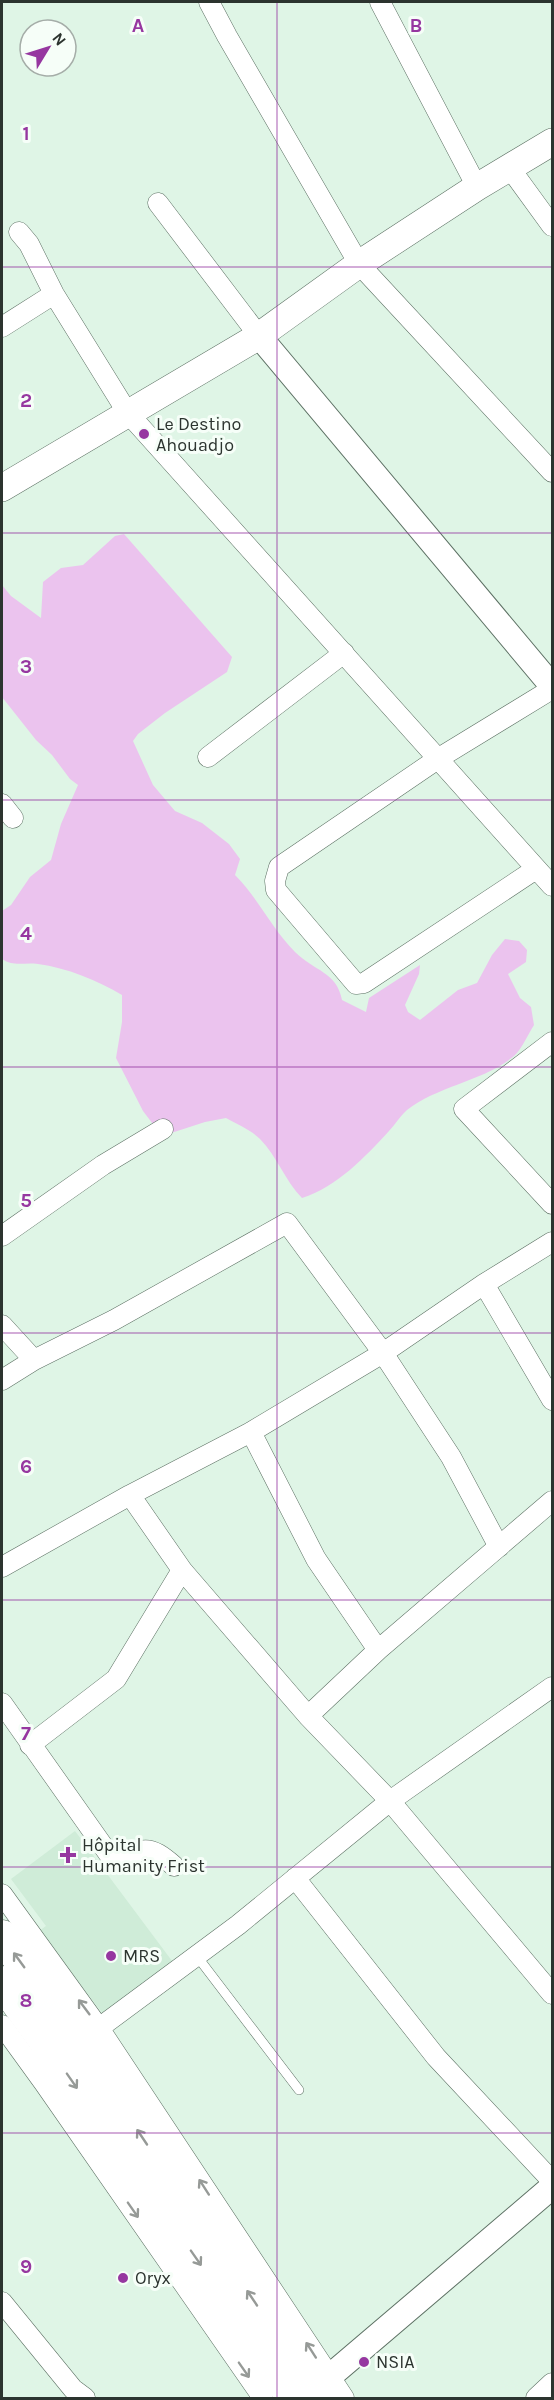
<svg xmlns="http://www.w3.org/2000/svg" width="554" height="2400" viewBox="0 0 554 2400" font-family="Karla,sans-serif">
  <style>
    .built { fill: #cfecd8 }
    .green { fill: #ebc3ee }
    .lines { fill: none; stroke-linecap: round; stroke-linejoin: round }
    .service-casing { stroke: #5d7164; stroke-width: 10 }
    .minor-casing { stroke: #5d7164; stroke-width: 21 }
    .tertiary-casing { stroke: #5d7164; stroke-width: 26 }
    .secondary-casing { stroke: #5d7164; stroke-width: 28 }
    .trunk-casing { stroke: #5d7164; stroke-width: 33 }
    .service { stroke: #fff; stroke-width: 9 }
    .minor { stroke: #fff; stroke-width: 20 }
    .tertiary { stroke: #fff; stroke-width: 24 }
    .secondary { stroke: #fff; stroke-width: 27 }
    .trunk { stroke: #fff; stroke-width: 32 }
    .oneway { stroke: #969a97 }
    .grid { fill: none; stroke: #9637a0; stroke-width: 1.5; stroke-opacity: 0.55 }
    .poi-dot { fill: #9637a0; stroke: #f6fef8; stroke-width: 2 }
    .labels { text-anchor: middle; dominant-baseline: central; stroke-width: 6; stroke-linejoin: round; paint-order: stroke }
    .poi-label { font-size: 18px; fill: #2c342f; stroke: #f6fef8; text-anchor: start }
    .grid-label { font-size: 20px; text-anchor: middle; font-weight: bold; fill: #9637a0; stroke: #f6fef8; stroke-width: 6; stroke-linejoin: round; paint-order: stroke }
  </style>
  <rect width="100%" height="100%" fill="#dff5e6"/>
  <path class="built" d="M75 1831 178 1969 107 2019 39 1931 46 1926 11 1879Z"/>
  <path class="green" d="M124 534 232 657 227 672 165 713 138 734 133 741 153 785 175 811 202 823 229 844 240 859 235 875C258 898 272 929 295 952 314 971 337 972 342 1000L366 1012 369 998 420 965 419 974 405 1005 408 1012 420 1020 458 990 477 983 492 955 505 939 519 941 527 950 526 962 508 974 520 998 531 1007 534 1025C528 1034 522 1049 514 1056 484 1081 437 1086 407 1110 400 1116 395 1125 389 1131 365 1157 337 1187 302 1198 285 1181 277 1156 260 1139 251 1130 237 1124 226 1118L205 1122 162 1136 143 1111 116 1058 122 1022V995C97 980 67 968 38 964 24 962 14 967 2 959V911L11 905 30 877 51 860 61 824 78 785 70 779 52 755 36 740 2 697V585L11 596 41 618 43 582 61 568 83 565 115 536Z"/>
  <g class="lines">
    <defs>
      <path id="service" d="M196 1955 299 2090"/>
      <path id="minor" d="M209 2 227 36 359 264 552 472
        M380 2 477 187
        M509 167 552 226
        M158 203 259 336
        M19 232 29 244 54 294 127 412 552 886
        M2 327 54 294
        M208 757 344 653
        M2 804 13 818
        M536 869 364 983 356 984 276 890 275 881 279 867 439 758 552 689
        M552 1042 464 1109 552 1204
        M2 1236 103 1165 163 1129
        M484 1284 552 1400
        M2 1325 34 1360
        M2 1380 34 1360 114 1320 287 1223 383 1353 451 1457 499 1547
        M251 1432 316 1559 378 1650
        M130 1495 182 1570 308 1716 390 1801 552 1994
        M2 1567 130 1495 251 1432 383 1353 484 1284 552 1242
        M2 1703 115 1863C143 1847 149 1844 174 1866
        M308 1716 378 1650 552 1501
        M30 1745 116 1679 182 1570
        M295 1878 436 2057 552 2181
        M2 1894 99 2028 344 2398
        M2 2025 44 2083 263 2398
        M99 2028 238 1925 390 1801 552 1687
        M2 2302 73 2389 85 2398
        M536 2398 552 2383"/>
      <path id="tertiary" d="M259 336 552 686
        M308 2398 329 2377 552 2187"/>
      <path id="secondary" d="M2 488 259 336 359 264 477 187 552 142"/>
      <path id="trunk" d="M2 1936 66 2024 320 2398
        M2 1982 42 2037 293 2398"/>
    </defs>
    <use href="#service" class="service-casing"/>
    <use href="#minor" class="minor-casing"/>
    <use href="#tertiary" class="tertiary-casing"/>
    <use href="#secondary" class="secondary-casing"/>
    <use href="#trunk" class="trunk-casing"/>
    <use href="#service" class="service"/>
    <use href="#minor" class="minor"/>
    <use href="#tertiary" class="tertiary"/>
    <use href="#secondary" class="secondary"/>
    <use href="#trunk" class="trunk"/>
  </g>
  <defs><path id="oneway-shaft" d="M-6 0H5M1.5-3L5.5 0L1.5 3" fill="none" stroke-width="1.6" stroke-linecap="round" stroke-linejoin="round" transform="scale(1.5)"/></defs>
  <g class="oneway">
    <use href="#oneway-shaft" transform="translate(19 1960) rotate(-126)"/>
    <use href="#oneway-shaft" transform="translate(84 2007) rotate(-127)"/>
    <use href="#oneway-shaft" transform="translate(72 2081) rotate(55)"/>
    <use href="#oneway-shaft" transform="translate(142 2137) rotate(-124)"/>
    <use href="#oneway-shaft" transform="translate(204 2187) rotate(-123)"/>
    <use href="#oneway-shaft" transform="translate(133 2210) rotate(55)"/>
    <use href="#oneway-shaft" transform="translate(196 2258) rotate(55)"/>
    <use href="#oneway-shaft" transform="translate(252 2298) rotate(-124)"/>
    <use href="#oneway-shaft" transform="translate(311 2350) rotate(-123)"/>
    <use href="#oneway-shaft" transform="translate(244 2370) rotate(55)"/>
  </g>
  <path class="grid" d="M277 2V2398M2 267H552M2 533H552M2 800H552M2 1067H552M2 1333H552M2 1600H552M2 1867H552M2 2133H552"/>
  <g class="poi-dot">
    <circle cx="144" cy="434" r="6"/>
    <path d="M65 1846h6v6h6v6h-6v6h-6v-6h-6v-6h6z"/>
    <circle cx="111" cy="1956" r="6"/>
    <circle cx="123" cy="2278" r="6"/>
    <circle cx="364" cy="2362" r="6"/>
  </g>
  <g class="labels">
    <g class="poi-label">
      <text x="156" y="424">Le Destino<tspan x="156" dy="21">Ahouadjo</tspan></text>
      <text x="82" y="1845">Hôpital<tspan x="82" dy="21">Humanity Frist</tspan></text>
      <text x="123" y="1956">MRS</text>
      <text x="135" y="2278">Oryx</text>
      <text x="376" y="2362">NSIA</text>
    </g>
  </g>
  <g class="grid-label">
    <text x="138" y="32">A</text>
    <text x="416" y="32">B</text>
    <text x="26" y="140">1</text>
    <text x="26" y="407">2</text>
    <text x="26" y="673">3</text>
    <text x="26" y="940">4</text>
    <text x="26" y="1207">5</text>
    <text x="26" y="1473">6</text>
    <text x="26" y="1740">7</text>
    <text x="26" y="2007">8</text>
    <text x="26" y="2273">9</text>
  </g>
  <rect width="554" height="2400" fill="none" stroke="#2c342f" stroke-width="6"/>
  <g transform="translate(48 48) rotate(52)"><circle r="28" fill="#f6fef8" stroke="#a5ada8" stroke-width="1.5"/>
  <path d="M0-4.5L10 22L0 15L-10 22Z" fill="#9637a0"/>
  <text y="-9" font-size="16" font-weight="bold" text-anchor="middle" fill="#2c342f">N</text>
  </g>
</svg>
